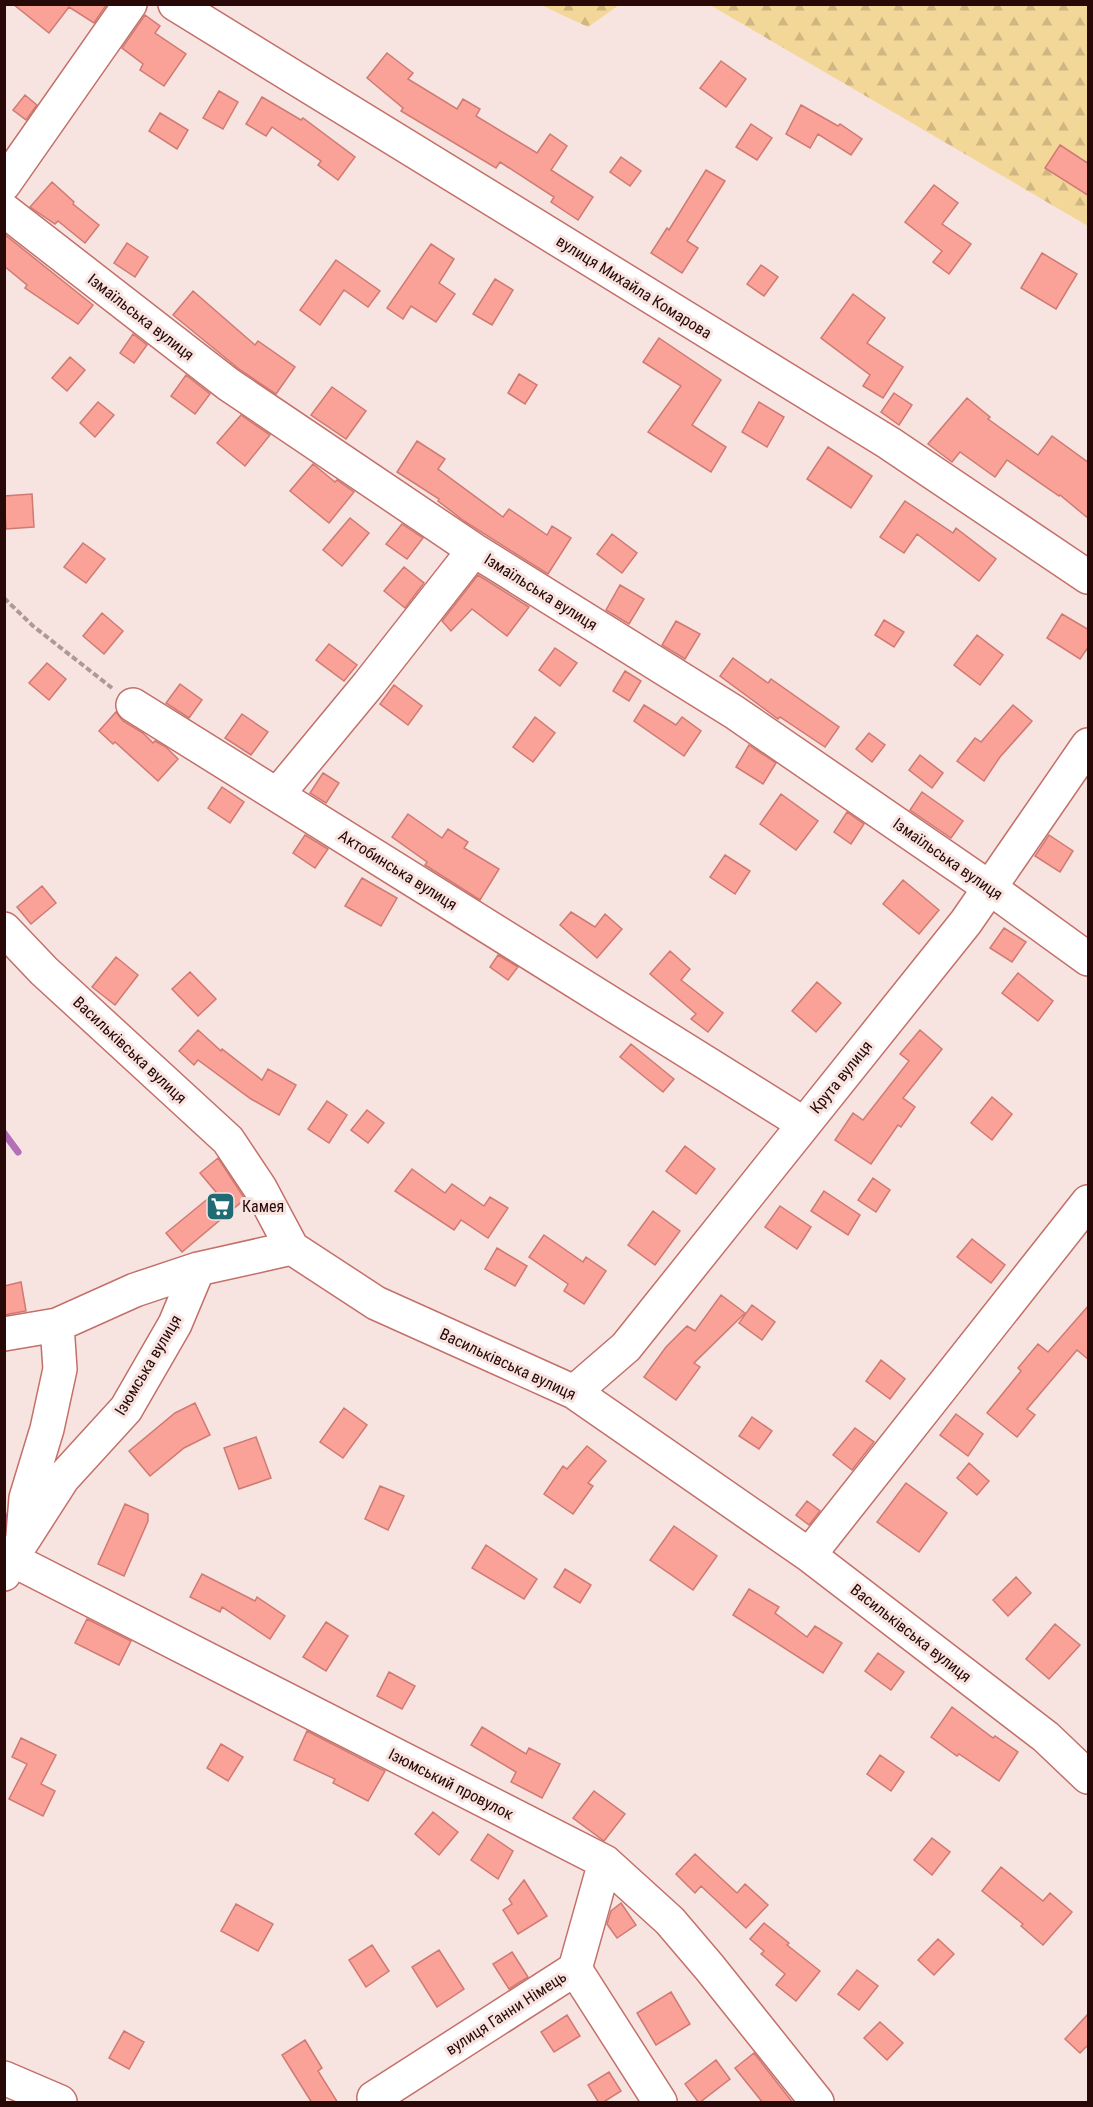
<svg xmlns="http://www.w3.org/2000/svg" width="1093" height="2107" viewBox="0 0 1093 2107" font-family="'Roboto Condensed',sans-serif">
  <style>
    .forest { fill: url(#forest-firs) }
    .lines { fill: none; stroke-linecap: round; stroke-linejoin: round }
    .stream { stroke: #b56fb7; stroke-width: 7 }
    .building { fill: #faa198; stroke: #cf7a72; stroke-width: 1.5 }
    .minor-casing { stroke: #c37068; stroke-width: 36 }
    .path { stroke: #af9896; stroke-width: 4; stroke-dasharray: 6 3; stroke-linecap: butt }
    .minor { stroke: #fff; stroke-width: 33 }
    .labels { text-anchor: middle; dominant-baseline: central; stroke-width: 6; stroke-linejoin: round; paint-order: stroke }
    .street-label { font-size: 16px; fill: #280907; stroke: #f7e4e1 }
    .poi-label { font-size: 16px; fill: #280907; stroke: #f7e4e1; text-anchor: start }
  </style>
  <defs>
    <pattern id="forest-firs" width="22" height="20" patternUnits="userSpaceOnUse" patternTransform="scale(1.5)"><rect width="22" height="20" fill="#f3d798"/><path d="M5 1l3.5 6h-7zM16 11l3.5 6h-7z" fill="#d0b782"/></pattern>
  </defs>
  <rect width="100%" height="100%" fill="#f7e4e1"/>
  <path class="forest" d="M541 5H619L588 27Z
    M710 5H1088V226Z"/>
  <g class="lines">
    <path class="stream" d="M4 1133 18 1152
      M4 1531 10 1514"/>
  </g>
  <path class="building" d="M13 4H107L94 23 69 7 49 33Z
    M145 15 160 26 155 33 186 54 164 86 140 70 143 64 122 48Z
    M387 53 413 73 408 79 457 109 463 99 480 109 476 116 537 153 550 134 567 146 551 170 593 197 578 220 551 202 554 197 500 162 496 168 401 111 403 108 367 78Z
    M721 61 746 79 726 107 700 88Z
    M219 91 238 102 223 129 203 118Z
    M25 95 37 105 26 120 13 110Z
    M262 97 301 120 303 118 355 157 338 180 318 165 321 161 272 127 266 136 246 124Z
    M801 105 838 126 840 124 862 139 851 155 818 134 810 148 786 134Z
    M160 113 188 130 177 149 149 131Z
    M751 124 772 138 757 160 736 147Z
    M1060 145 1089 164V196L1045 168Z
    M621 157 641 171 630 186 610 172Z
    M706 170 725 181 687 241 698 248 682 273 651 253 667 228 669 230Z
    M52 182 74 202 73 204 99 225 85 243 58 221 55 224 30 207Z
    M934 185 958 203 942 224 971 244 949 274 933 262 942 251 905 222Z
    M4 234 93 305 78 324 25 288 27 285 4 266Z
    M127 243 148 257 135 277 114 263Z
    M431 244 454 259 439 283 455 294 436 322 411 306 403 319 387 308Z
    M1042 253 1077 274 1056 309 1021 288Z
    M336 260 380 291 368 307 344 290 320 325 300 310Z
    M761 265 778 277 764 296 747 284Z
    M495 279 513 290 492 325 473 314Z
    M193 291 255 345 258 341 295 367 276 394 239 369 173 315Z
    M853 294 885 318 867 343 903 367 883 398 863 386 870 375 821 338Z
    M133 334 147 345 134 363 120 353Z
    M659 338 721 380 692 425 726 447 711 472 648 432 681 386 643 362Z
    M70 357 85 370 67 391 52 378Z
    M519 374 537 385 525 404 508 393Z
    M186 375 210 394 195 414 171 396Z
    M332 387 366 411 346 439 311 415Z
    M894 393 912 405 899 425 881 412Z
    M967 398 990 417 988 419 1038 455 1052 436 1089 463V519L1060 495 1059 496 1007 460 995 477 960 452 952 462 928 444Z
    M98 402 114 415 95 437 80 423Z
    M759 402 784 417 767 447 742 432Z
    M241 415 270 435 245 466 217 443Z
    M417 441 445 459 438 469 503 517 509 509 547 535 552 526 571 538 548 574 464 521 438 501 439 499 397 472Z
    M828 447 872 476 851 508 807 479Z
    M313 464 335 482 337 480 354 492 329 523 290 491Z
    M32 494 34 527 6 529 4 496Z
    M905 501 953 533 956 528 996 559 979 581 917 534 904 553 880 537Z
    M350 518 369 533 342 566 323 550Z
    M402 524 423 538 407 559 386 544Z
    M612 534 637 553 622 573 597 554Z
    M83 543 105 559 86 583 64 567Z
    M404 567 424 583 405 608 384 591Z
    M478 575 529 607 507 636 472 609 451 631 442 621Z
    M620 585 644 599 629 624 606 610Z
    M102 613 123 631 104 654 83 636Z
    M1062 614 1089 630V646L1080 659 1047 638Z
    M884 620 904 632 894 647 875 635Z
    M676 621 700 634 685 659 662 645Z
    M977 635 1003 655 980 685 954 665Z
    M329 644 357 665 344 681 316 660Z
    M555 648 577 663 560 686 539 670Z
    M733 658 768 683 771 679 839 727 825 747 780 717 778 719 720 676Z
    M47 663 66 679 49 700 29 683Z
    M625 671 641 681 629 701 613 691Z
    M180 684 202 700 189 718 166 703Z
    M394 685 422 706 408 725 380 704Z
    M644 705 676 725 682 717 701 731 684 756 634 721Z
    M1013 705 1032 721 1000 757 984 781 957 761 975 738 981 742Z
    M116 712 123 721 143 733 153 743 155 741 166 747 178 759 158 781 115 742 113 744 99 731Z
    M242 714 268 732 251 755 225 738Z
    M535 717 555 733 533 762 513 747Z
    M869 733 885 745 872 762 856 749Z
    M749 745 776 763 763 784 736 767Z
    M920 755 943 773 932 788 909 770Z
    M323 773 339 783 326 803 310 793Z
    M222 787 244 802 230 823 208 808Z
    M922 792 963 821 951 838 910 810Z
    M781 794 818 821 796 850 760 824Z
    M847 812 864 824 851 844 834 832Z
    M408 814 442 838 448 829 468 842 464 848 499 869 480 900 425 865 427 862 392 837Z
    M305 835 328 849 315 868 293 853Z
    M1049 835 1073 851 1060 872 1035 856Z
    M725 855 750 871 735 894 710 877Z
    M362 878 397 898 381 926 345 906Z
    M903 880 939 910 919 934 883 904Z
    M42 886 56 903 31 924 17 907Z
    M571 912 595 927 605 914 622 929 597 958 560 925Z
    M1004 928 1026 942 1012 962 990 948Z
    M670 951 690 969 681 980 723 1013 708 1032 691 1019 696 1014 650 974Z
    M498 955 518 967 508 980 490 967Z
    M116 957 138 975 115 1005 92 987Z
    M190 972 216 999 198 1016 172 989Z
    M1018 973 1053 1001 1038 1021 1002 993Z
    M817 982 841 1003 816 1032 792 1011Z
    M198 1030 221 1051 222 1049 262 1080 268 1069 296 1085 279 1115 251 1099 198 1060 194 1065 179 1051Z
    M920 1030 942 1049 903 1098 915 1107 901 1127 898 1125 871 1164 835 1140 853 1113 863 1120 909 1061 900 1054Z
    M631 1044 674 1079 663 1092 620 1057Z
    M992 1097 1012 1114 992 1140 971 1123Z
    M327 1101 347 1115 329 1143 308 1129Z
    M367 1110 384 1123 368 1143 351 1130Z
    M685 1146 715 1169 696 1194 666 1171Z
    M218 1158 245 1199 182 1252 166 1233 216 1192 200 1173Z
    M412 1169 445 1193 452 1184 484 1206 490 1197 508 1208 488 1238 461 1220 454 1230 395 1191Z
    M873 1178 890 1190 876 1212 858 1200Z
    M824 1191 860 1215 848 1235 811 1211Z
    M780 1206 811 1227 797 1249 765 1227Z
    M653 1211 680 1231 655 1265 628 1245Z
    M544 1235 583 1262 586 1257 606 1271 584 1304 564 1291 568 1284 529 1257Z
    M972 1239 1005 1265 991 1283 957 1257Z
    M497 1248 527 1266 515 1286 485 1269Z
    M21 1282 26 1311 4 1315V1286Z
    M721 1295 745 1313 694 1363 700 1367 676 1400 644 1377 666 1347 687 1326 695 1331Z
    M752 1305 775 1322 762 1340 739 1323Z
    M1089 1305V1360L1077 1350 1027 1409 1035 1415 1017 1437 987 1413 1021 1371 1018 1368 1038 1344 1048 1352Z
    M881 1360 905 1379 890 1399 866 1381Z
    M195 1403 210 1435 184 1448 150 1476 129 1451 175 1413Z
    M344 1408 367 1425 343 1458 320 1442Z
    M956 1414 983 1434 968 1456 940 1435Z
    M752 1417 772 1431 759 1449 739 1436Z
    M855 1428 874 1442 852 1470 833 1455Z
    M256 1437 271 1478 239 1489 224 1448Z
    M587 1446 606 1461 588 1483 593 1486 573 1514 544 1494 563 1466 567 1469Z
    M969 1463 989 1481 977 1495 957 1478Z
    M906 1483 947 1513 919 1552 877 1522Z
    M380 1486 404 1496 388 1530 365 1519Z
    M807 1501 820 1511 809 1525 796 1515Z
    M125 1504 148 1514V1521L124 1576 98 1564Z
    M674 1526 717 1556 693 1590 650 1560Z
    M486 1545 537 1579 524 1599 472 1568Z
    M565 1569 591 1585 580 1603 554 1587Z
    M202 1574 255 1601 257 1597 285 1616 270 1639 222 1607 220 1612 190 1597Z
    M1016 1577 1031 1593 1008 1616 993 1600Z
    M749 1589 779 1607 775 1613 807 1637 815 1626 842 1643 823 1673 733 1615Z
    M87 1619 131 1641 119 1665 75 1643Z
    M326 1622 348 1636 326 1671 303 1657Z
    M1055 1624 1080 1645 1049 1679 1026 1659Z
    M878 1653 904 1672 891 1690 865 1671Z
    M389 1672 415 1686 402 1709 377 1696Z
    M952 1707 993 1738 995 1736 1018 1752 999 1781 959 1754 957 1756 931 1737Z
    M482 1727 526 1754 529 1748 560 1764 542 1798 511 1782 516 1772 471 1745Z
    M307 1731 385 1771 368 1801 333 1783 335 1779 294 1760Z
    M21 1738 56 1755 41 1784 55 1791 43 1816 9 1799 27 1764 12 1757Z
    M221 1744 243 1757 228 1781 207 1768Z
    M880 1755 904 1772 891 1791 867 1774Z
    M594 1791 625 1814 604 1841 573 1818Z
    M433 1812 458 1832 439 1855 415 1834Z
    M488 1834 513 1851 498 1879 471 1860Z
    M932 1838 950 1852 932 1875 914 1860Z
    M695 1854 737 1893 745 1884 768 1905 746 1928 701 1886 695 1893 676 1874Z
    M1001 1867 1043 1901 1050 1893 1072 1912 1043 1945 1021 1926 1023 1924 982 1891Z
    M524 1880 547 1916 518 1934 503 1910 512 1904 509 1899Z
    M621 1903 636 1925 617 1938 607 1924 611 1911Z
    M236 1904 273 1924 258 1951 221 1931Z
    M764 1923 789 1943 787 1945 820 1971 796 2001 776 1985 785 1974 761 1954 764 1951 750 1939Z
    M938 1939 954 1954 934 1975 918 1960Z
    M372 1945 389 1971 366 1987 349 1960Z
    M439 1950 464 1989 437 2007 412 1967Z
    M512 1952 528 1977 509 1989 493 1964Z
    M857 1970 878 1986 859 2010 838 1994Z
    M671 1992 690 2024 656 2045 637 2013Z
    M1089 2013V2044L1080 2053 1065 2039Z
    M567 2015 580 2036 554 2052 541 2032Z
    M880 2022 903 2043 887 2060 864 2038Z
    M124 2031 144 2042 129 2069 109 2058Z
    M305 2040 322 2068 318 2071 338 2103H312L282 2055Z
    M754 2053 793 2103H763L735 2068Z
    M716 2060 730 2079 699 2103 685 2084Z
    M609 2072 621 2091 602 2103H599L588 2085Z"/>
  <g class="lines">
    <defs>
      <path id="minor" d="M175 4 889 443 1088 577
        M4 184 130 4
        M4 210 228 384 474 550 734 712 990 888 1088 959
        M133 705 804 1124
        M277 795 368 685 474 550
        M4 929 44 971 228 1140 260 1188 292 1248 376 1303 574 1392 809 1555 1046 1737 1088 1777
        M4 1334 57 1325 135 1290 198 1269 292 1248
        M574 1392 626 1347 966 922 1088 745
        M23 1535 26 1498 47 1429 60 1369 57 1325
        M809 1555 1088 1202
        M11 1559 605 1862 670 1921 710 1968 817 2102
        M4 1574 11 1559 63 1478 126 1409 175 1324 198 1269
        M575 1969 660 2102
        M4 2078 60 2102
        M376 2102 374 2098 575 1969 605 1862"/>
    </defs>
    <use href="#minor" class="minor-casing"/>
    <path class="path" d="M4 598 33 626 112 688"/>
    <use href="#minor" class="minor"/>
  </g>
  <defs>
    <symbol id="supermarket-square" viewBox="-11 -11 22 22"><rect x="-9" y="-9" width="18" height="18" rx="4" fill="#216c74" stroke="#f7e4e1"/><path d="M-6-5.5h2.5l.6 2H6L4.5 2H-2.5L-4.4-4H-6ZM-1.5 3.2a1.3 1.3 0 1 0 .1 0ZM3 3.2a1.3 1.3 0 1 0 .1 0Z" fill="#fff"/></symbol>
  </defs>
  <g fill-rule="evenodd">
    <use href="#supermarket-square" x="204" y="1190" width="33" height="33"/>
  </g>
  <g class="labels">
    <g class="street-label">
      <text transform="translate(634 287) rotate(32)">вулиця Михайла Комарова</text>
      <text transform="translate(141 317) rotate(38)">Ізмаїльська вулиця</text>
      <text transform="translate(541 592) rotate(32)">Ізмаїльська вулиця</text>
      <text transform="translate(948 859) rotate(35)">Ізмаїльська вулиця</text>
      <text transform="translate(398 870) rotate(32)">Актобинська вулиця</text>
      <text transform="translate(130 1050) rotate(43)">Васильківська вулиця</text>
      <text transform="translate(841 1077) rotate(-51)">Крута вулиця</text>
      <text transform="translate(508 1364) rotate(25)">Васильківська вулиця</text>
      <text transform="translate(148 1365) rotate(-59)">Ізюмська вулиця</text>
      <text transform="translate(911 1633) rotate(38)">Васильківська вулиця</text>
      <text transform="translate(451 1784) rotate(27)">Ізюмський провулок</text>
      <text transform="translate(506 2013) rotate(-33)">вулиця Ганни Німець</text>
    </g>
    <g class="poi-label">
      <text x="242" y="1206">Камея</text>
    </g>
  </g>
  <rect width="1093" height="2107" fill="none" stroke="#280907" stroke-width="12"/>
</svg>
